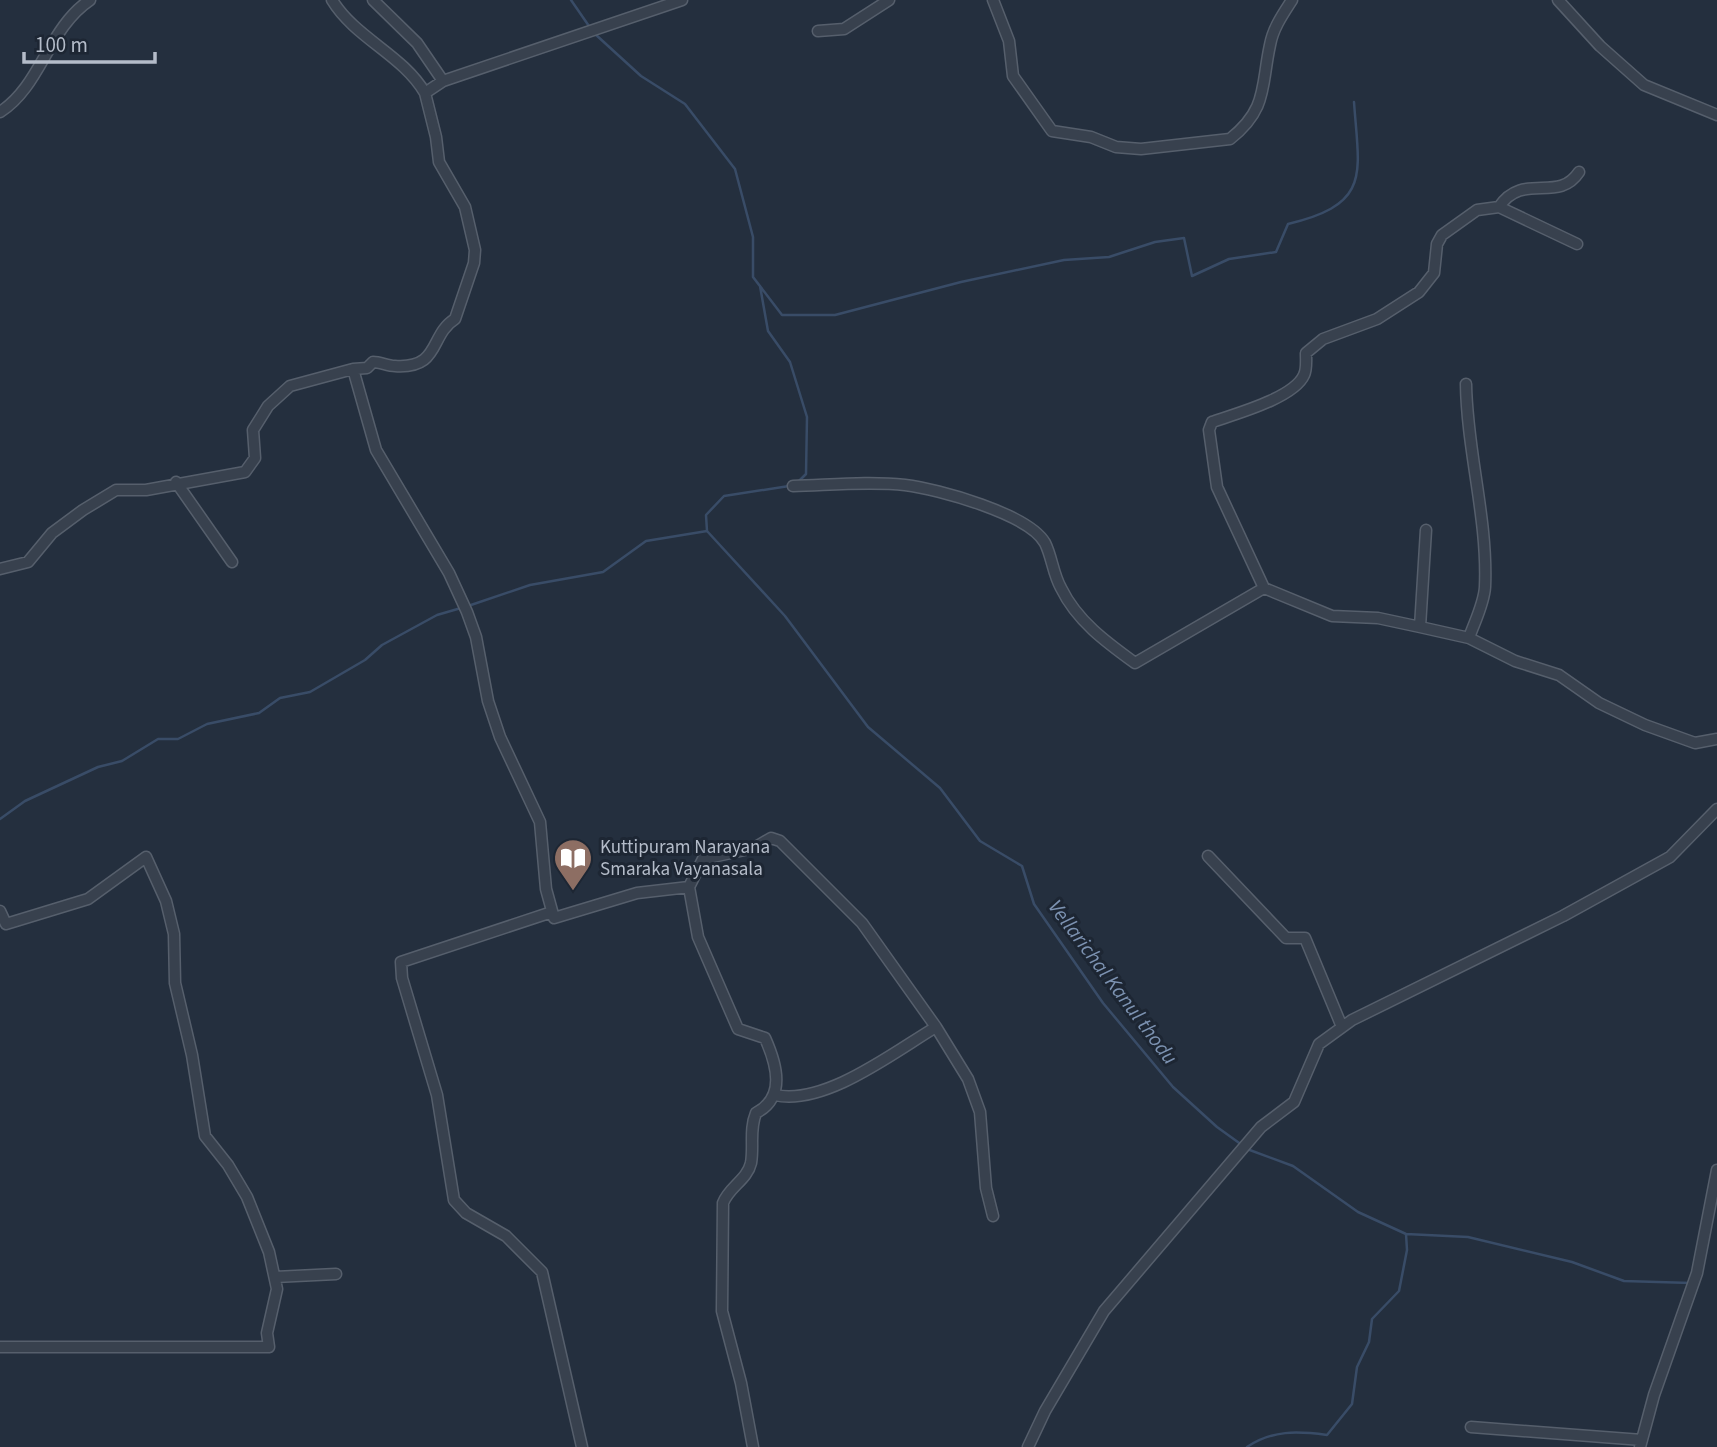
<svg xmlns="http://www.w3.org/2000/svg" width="1717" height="1447" viewBox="0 0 1717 1447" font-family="'Source Sans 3',sans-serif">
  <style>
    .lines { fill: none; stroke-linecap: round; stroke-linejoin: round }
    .stream { stroke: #394c67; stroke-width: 2.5 }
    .minor-casing { stroke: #565f6c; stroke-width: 13 }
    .minor { stroke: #38414e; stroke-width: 10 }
    .labels { text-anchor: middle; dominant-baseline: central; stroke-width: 6; stroke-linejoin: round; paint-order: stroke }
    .poi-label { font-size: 19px; fill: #b4bcc9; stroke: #1d2633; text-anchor: start }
    .water-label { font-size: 21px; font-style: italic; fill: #7c92b1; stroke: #1d2633 }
  </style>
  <rect width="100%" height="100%" fill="#242f3e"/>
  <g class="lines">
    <path class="stream" d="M571 0 591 29
      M595 34 641 76 685 104 735 169 753 237V277L782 315H835L961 282 1064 260 1109 257 1155 242 1184 238 1192 276 1229 259 1276 252 1288 224C1372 204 1359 174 1354 102
      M760 286 768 331 790 362 807 417 806 474 798 482
      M789 486 724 496 706 515 707 531 785 616 868 727 940 788 980 841 1022 866 1034 904 1103 1003 1173 1087 1217 1127 1242 1145
      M468 606 530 585 603 572 646 541 707 531
      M0 819 25 801 98 767 122 761 158 739H178L207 724 259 713 280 698 310 692 365 660 382 645 437 615 461 608
      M1247 1149 1293 1166 1358 1212 1406 1234 1468 1237 1572 1262 1624 1281 1691 1283
      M1247 1447C1272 1430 1297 1431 1327 1435L1352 1404 1357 1367 1369 1342 1372 1319 1399 1291 1407 1250 1406 1234"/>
    <defs>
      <path id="minor" d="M332 0C355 38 403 55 425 93
        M373 0 417 43 443 81
        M993 0 1009 41 1013 76 1052 131 1091 137 1116 147 1141 149 1230 139C1268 109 1261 86 1270 45 1273 28 1283 14 1292 0
        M1558 0 1600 46 1644 85 1717 115
        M818 31 844 29 889 0
        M0 112C41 86 48 28 90 0
        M1499 207C1523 171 1558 204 1579 172
        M353 369 367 368 373 362C381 362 387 366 395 366 441 369 429 335 455 319L474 263 475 250 465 207 439 162 436 137 425 93 443 81 682 0
        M1466 384C1467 452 1488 519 1485 587 1484 604 1474 623 1469 638L1515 661 1559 675 1599 703 1645 725 1695 743 1717 739
        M176 482 232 562
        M793 486C830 485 869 481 905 485 938 489 1029 514 1045 543 1052 557 1053 574 1061 588 1077 621 1106 642 1135 663L1264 588
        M1426 530 1420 627 1469 638
        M0 569 28 562 52 533 83 510 116 490H146L245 472 255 458 253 430 268 406 290 386 353 369 376 450 449 573 467 612 476 637 488 701 500 737 540 822 546 889 554 918 637 893 689 887 698 937 738 1029 765 1038C777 1065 786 1097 756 1113 749 1130 754 1146 751 1163 747 1180 729 1187 723 1203L722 1311 741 1383 753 1447
        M1420 627 1378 618 1332 616 1264 588 1217 487 1209 430 1212 422C1235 414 1294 398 1304 375 1307 369 1306 360 1306 353L1323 339 1377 319 1419 292 1434 273 1437 244 1442 235 1477 210 1499 207 1577 244
        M1208 856 1286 938H1305L1342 1027
        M689 887 703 859 754 848 771 838 780 841 862 923 936 1027 968 1079 980 1112 986 1188 993 1216
        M0 911 6 924 88 899 146 857 166 901 174 934 175 983 192 1055 205 1136 228 1165 247 1197 269 1252 277 1289 267 1333 269 1347H0
        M552 912 401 962 402 978 437 1095 454 1200 466 1213 506 1236 542 1272 582 1447
        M775 1095C825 1106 894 1052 936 1027
        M275 1277 336 1274
        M1471 1427 1642 1440
        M1028 1447 1045 1411 1104 1311 1261 1127 1294 1102 1319 1044 1352 1020 1563 916 1670 857 1717 809
        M1640 1447 1654 1395 1697 1273 1717 1170"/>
    </defs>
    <use href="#minor" class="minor-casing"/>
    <use href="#minor" class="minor"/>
  </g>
  <defs>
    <symbol id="library-pin" viewBox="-11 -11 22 30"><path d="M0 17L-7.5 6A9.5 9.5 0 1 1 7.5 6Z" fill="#8d6e63" stroke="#1d2633"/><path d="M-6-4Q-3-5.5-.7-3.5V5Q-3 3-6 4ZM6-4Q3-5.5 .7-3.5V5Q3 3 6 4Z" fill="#fff"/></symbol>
  </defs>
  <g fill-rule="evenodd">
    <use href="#library-pin" x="551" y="836" width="44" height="60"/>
  </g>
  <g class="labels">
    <g class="poi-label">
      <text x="600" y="847">Kuttipuram Narayana<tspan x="600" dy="22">Smaraka Vayanasala</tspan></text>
    </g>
    <g class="water-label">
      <text transform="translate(1113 982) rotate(53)">Vellarichal Kanul thodu</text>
    </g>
  </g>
  <path d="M24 52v10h131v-10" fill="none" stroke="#b4bcc9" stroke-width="3.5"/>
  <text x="35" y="52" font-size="21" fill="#b4bcc9" stroke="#1d2633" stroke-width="5" paint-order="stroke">100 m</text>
</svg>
